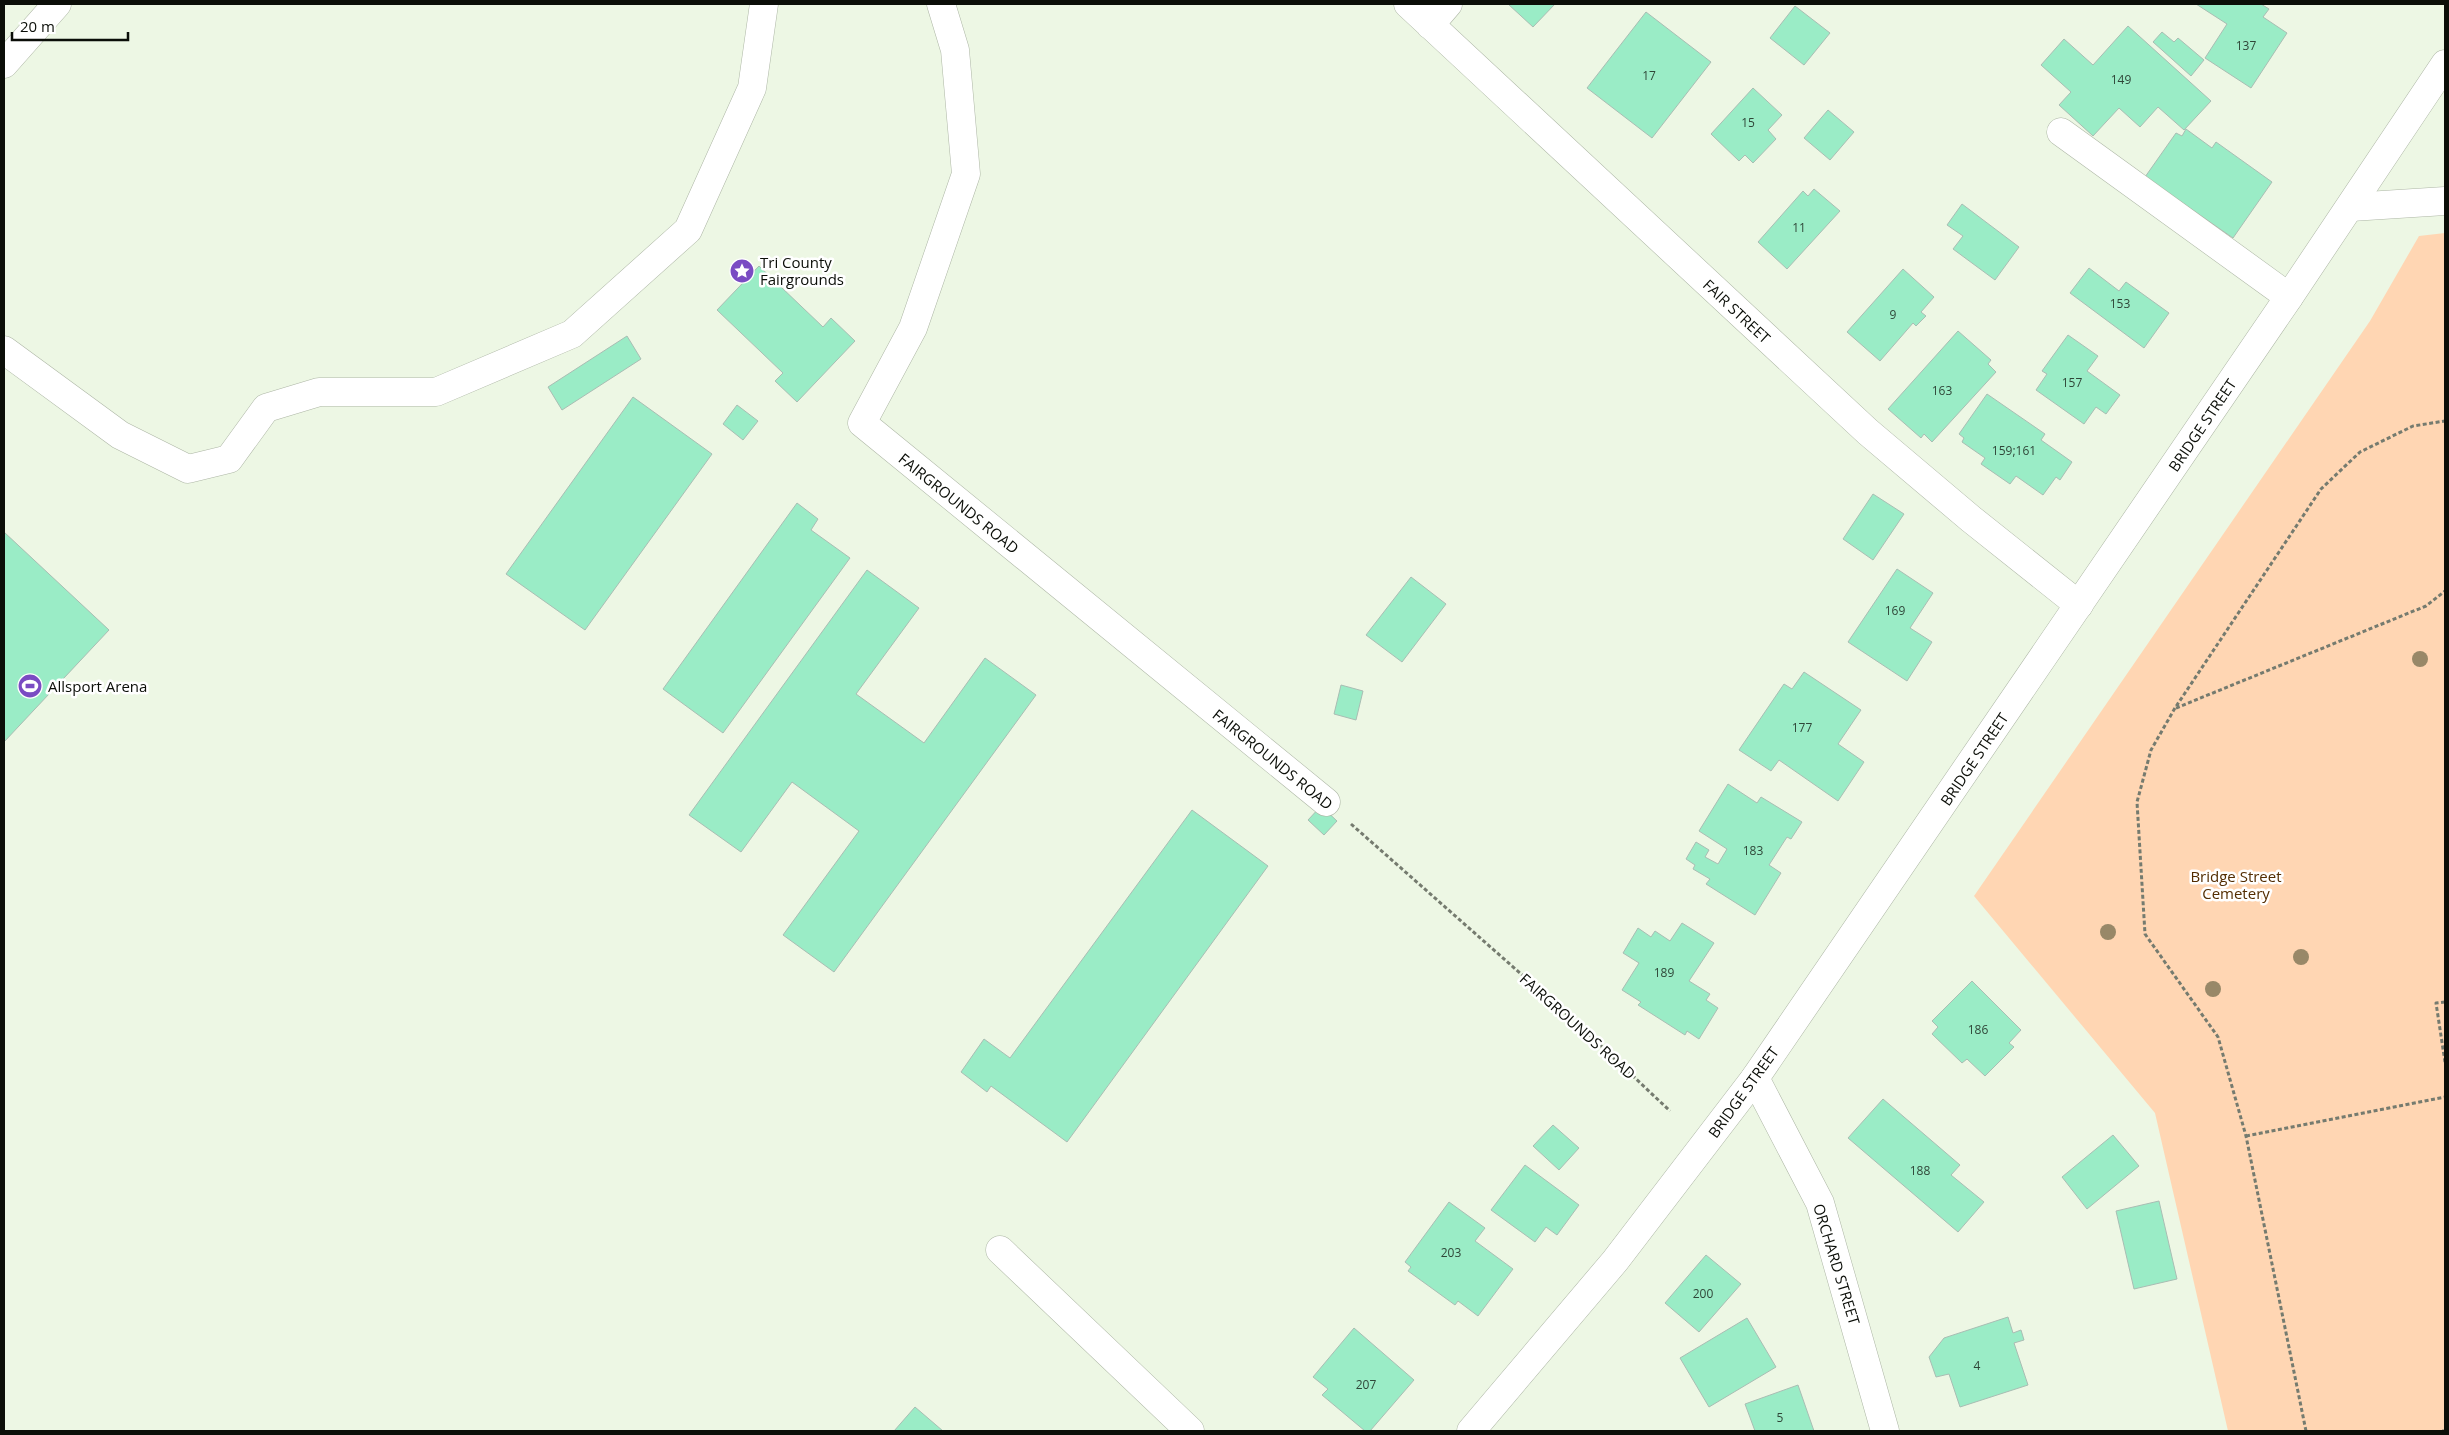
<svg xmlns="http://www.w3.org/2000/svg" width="2449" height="1435" viewBox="0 0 2449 1435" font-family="'Open Sans',sans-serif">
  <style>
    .green { fill: #ffd6b3 }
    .building { fill: #9aecc6; stroke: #a9bdb3 }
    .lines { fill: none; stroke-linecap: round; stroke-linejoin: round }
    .minor-casing { stroke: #adb6a5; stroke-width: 29 }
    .highway-casing { stroke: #adb6a5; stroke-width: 29 }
    .path { stroke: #757b6f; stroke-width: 3; stroke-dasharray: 4 2.5; stroke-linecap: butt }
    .minor { stroke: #fff; stroke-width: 28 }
    .highway { stroke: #fff; stroke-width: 28 }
    .tree { fill: #988868 }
    .labels { text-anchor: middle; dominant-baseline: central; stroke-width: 5; stroke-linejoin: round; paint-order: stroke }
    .number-label { font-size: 12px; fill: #2f4638 }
    .poi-label { font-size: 15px; fill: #0b0e08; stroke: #fff; text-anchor: start }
    .street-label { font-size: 15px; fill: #0b0e08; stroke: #fff }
    .park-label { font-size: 15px; fill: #532d02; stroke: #fff }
  </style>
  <rect width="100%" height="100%" fill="#edf7e4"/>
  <path class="green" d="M2445 233V1431H2228L2155 1113 1974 896 2370 321 2419 236Z"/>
  <path class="building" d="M1508 4H1555L1533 27Z
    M2196 4H2261L2269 9 2263 17 2287 33 2251 88 2205 58 2227 24Z
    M1795 6 1830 33 1804 65 1770 38Z
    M1646 12 1711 62 1652 138 1587 88Z
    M2128 26 2211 101 2184 130 2158 107 2140 127 2119 108 2093 136 2059 105 2071 92 2041 65 2064 39 2093 65Z
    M2162 32 2174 42 2178 38 2204 60 2191 76 2153 42Z
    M1753 88 1782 115 1768 130 1776 139 1753 163 1745 155 1739 161 1711 134Z
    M1828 110 1854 132 1830 160 1804 138Z
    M2186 129 2212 148 2216 142 2272 182 2233 238 2145 177 2176 133 2182 136Z
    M1814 189 1840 211 1787 269 1758 242 1803 191 1808 196Z
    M1962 204 2019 247 1995 280 1953 249 1963 236 1947 225Z
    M759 266 823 327 831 318 855 341 797 402 775 381 783 373 717 310Z
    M2089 268 2119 291 2126 282 2169 313 2144 348 2070 293Z
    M1903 269 1934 297 1921 312 1926 316 1916 326 1913 323 1880 361 1847 332Z
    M1958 331 1991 360 1988 364 1996 372 1932 442 1924 434 1921 438 1888 409Z
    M2068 335 2098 356 2087 371 2120 395 2106 414 2096 407 2084 424 2036 390 2047 374 2042 371Z
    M627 336 641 359 562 410 548 387Z
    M1987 394 2045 434 2041 440 2072 462 2060 480 2056 477 2043 495 2016 476 2010 484 1981 464 1985 458 1962 442 1964 438 1959 434Z
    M633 397 712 454 585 630 506 574Z
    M737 405 758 421 743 440 723 424Z
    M1873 494 1904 514 1873 560 1843 539Z
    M797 503 818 519 811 530 850 558 723 733 663 689Z
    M4 532 109 630 4 742Z
    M1897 569 1933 593 1910 628 1932 642 1907 681 1848 642Z
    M867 570 919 608 856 694 924 743 985 658 1036 695 834 972 783 935 859 831 792 782 741 852 689 815Z
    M1411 577 1446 604 1402 662 1366 635Z
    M1804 672 1861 710 1838 744 1864 762 1838 801 1779 760 1771 771 1739 750 1784 684 1792 689Z
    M1341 685 1363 691 1356 720 1334 714Z
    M1728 784 1757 803 1761 797 1802 822 1791 839 1787 837 1769 865 1781 873 1755 915 1706 884 1710 879 1693 869 1695 865 1686 859 1696 842 1709 850 1705 857 1718 864 1727 849 1699 831Z
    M1321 806 1337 821 1324 835 1308 820Z
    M1192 810 1268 866 1067 1142 991 1086 987 1092 961 1072 984 1039 1010 1058Z
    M1682 923 1714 943 1689 981 1710 994 1706 1000 1718 1008 1699 1039 1687 1031 1685 1035 1638 1005 1641 1002 1622 990 1639 963 1623 953 1638 928 1651 937 1655 931 1670 941Z
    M1972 981 2021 1030 2009 1043 2014 1047 1985 1076 1967 1059 1962 1063 1932 1034 1938 1027 1932 1021Z
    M1883 1099 1960 1165 1951 1175 1984 1202 1958 1232 1848 1138Z
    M1553 1125 1579 1148 1559 1170 1533 1146Z
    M2113 1135 2139 1166 2087 1209 2062 1177Z
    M1525 1165 1579 1205 1557 1235 1546 1227 1535 1242 1491 1210Z
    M2159 1201 2177 1279 2134 1289 2116 1211Z
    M1449 1202 1485 1228 1475 1241 1513 1269 1478 1316 1458 1301 1455 1305 1408 1271 1411 1267 1405 1262Z
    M1706 1255 1741 1284 1699 1332 1665 1303Z
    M2008 1317 2013 1333 2021 1330 2024 1340 2014 1343 2028 1385 1960 1407 1949 1374 1936 1377 1929 1357 1944 1338Z
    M1747 1318 1776 1367 1709 1407 1680 1358Z
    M1354 1328 1414 1380 1370 1431H1365L1322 1395 1328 1389 1313 1377Z
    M1798 1385 1814 1431H1755L1745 1404Z
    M915 1407 943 1431H894Z"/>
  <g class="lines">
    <defs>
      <path id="minor" d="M941 4 955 50 966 174 913 328 862 423 1326 802
        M1408 4 1868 432 1971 519 2079 605
        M1430 25 1448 4
        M4 64 57 4
        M2061 132 2289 297
        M2351 207 2445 201
        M4 350 120 435 188 469 229 459 266 408 319 392H436L572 334 688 230 752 88 764 4
        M1755 1078 1820 1203 1885 1431
        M1000 1250 1190 1431"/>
      <path id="highway" d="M1471 1431 1615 1261 1755 1078 2289 297 2445 64"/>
    </defs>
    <use href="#minor" class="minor-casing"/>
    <use href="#highway" class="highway-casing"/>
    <path class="path" d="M2176 708 2426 606 2445 591
      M1351 824 1580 1026 1670 1111
      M2445 1002 2436 1003 2445 1062
      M2246 1136 2445 1097
      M2306 1431 2246 1136 2218 1037 2145 934 2137 802 2151 750 2175 708 2321 489 2360 452 2413 426 2445 421
      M2442 1431H2445"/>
    <use href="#minor" class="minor"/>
    <use href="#highway" class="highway"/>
  </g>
  <g class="tree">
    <circle cx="2420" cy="659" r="8"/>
    <circle cx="2108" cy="932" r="8"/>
    <circle cx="2301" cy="957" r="8"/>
    <circle cx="2213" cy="989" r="8"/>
  </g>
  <defs>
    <symbol id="sight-disc" viewBox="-11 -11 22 22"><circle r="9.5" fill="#7a4bc3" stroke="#fff"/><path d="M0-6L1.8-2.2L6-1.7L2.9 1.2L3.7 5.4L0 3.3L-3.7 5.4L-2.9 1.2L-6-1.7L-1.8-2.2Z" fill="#fff"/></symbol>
    <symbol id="stadium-disc" viewBox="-11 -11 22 22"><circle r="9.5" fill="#7a4bc3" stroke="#fff"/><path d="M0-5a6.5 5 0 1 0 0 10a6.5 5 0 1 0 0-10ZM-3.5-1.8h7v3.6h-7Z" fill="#fff"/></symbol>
  </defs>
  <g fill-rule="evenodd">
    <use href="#sight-disc" x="728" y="257" width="28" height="28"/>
    <use href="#stadium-disc" x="16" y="672" width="28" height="28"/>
  </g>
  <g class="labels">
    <g class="number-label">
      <text x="2246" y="45">137</text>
      <text x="1649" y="75">17</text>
      <text x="2121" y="79">149</text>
      <text x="1748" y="122">15</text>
      <text x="1799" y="227">11</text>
      <text x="2120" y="303">153</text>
      <text x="1893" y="314">9</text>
      <text x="2072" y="382">157</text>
      <text x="1942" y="390">163</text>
      <text x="2014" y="450">159;161</text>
      <text x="1895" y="610">169</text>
      <text x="1802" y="727">177</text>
      <text x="1753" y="850">183</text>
      <text x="1664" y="972">189</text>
      <text x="1978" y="1029">186</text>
      <text x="1920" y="1170">188</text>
      <text x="1451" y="1252">203</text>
      <text x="1703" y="1293">200</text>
      <text x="1977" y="1365">4</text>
      <text x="1366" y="1384">207</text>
      <text x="1780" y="1417">5</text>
    </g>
    <g class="poi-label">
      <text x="760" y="262">Tri County<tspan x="760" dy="17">Fairgrounds</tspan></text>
      <text x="48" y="686">Allsport Arena</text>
    </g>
    <g class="street-label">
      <text transform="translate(1737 311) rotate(43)">FAIR STREET</text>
      <text transform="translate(2202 425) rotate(-56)">BRIDGE STREET</text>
      <text transform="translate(959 503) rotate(39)">FAIRGROUNDS ROAD</text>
      <text transform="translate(1273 759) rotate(39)">FAIRGROUNDS ROAD</text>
      <text transform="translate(1974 759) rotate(-56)">BRIDGE STREET</text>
      <text transform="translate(1578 1026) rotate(42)">FAIRGROUNDS ROAD</text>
      <text transform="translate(1743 1092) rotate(-54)">BRIDGE STREET</text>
      <text transform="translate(1837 1264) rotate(73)">ORCHARD STREET</text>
    </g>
    <g class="park-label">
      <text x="2236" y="876">Bridge Street<tspan x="2236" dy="17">Cemetery</tspan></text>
    </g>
  </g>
  <rect width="2449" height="1435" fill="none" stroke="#0b0e08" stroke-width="10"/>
  <path d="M12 32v8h116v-8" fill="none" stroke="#0b0e08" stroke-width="2.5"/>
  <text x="20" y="32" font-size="15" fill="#0b0e08" stroke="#ffffff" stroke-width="4" paint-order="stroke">20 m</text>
</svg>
